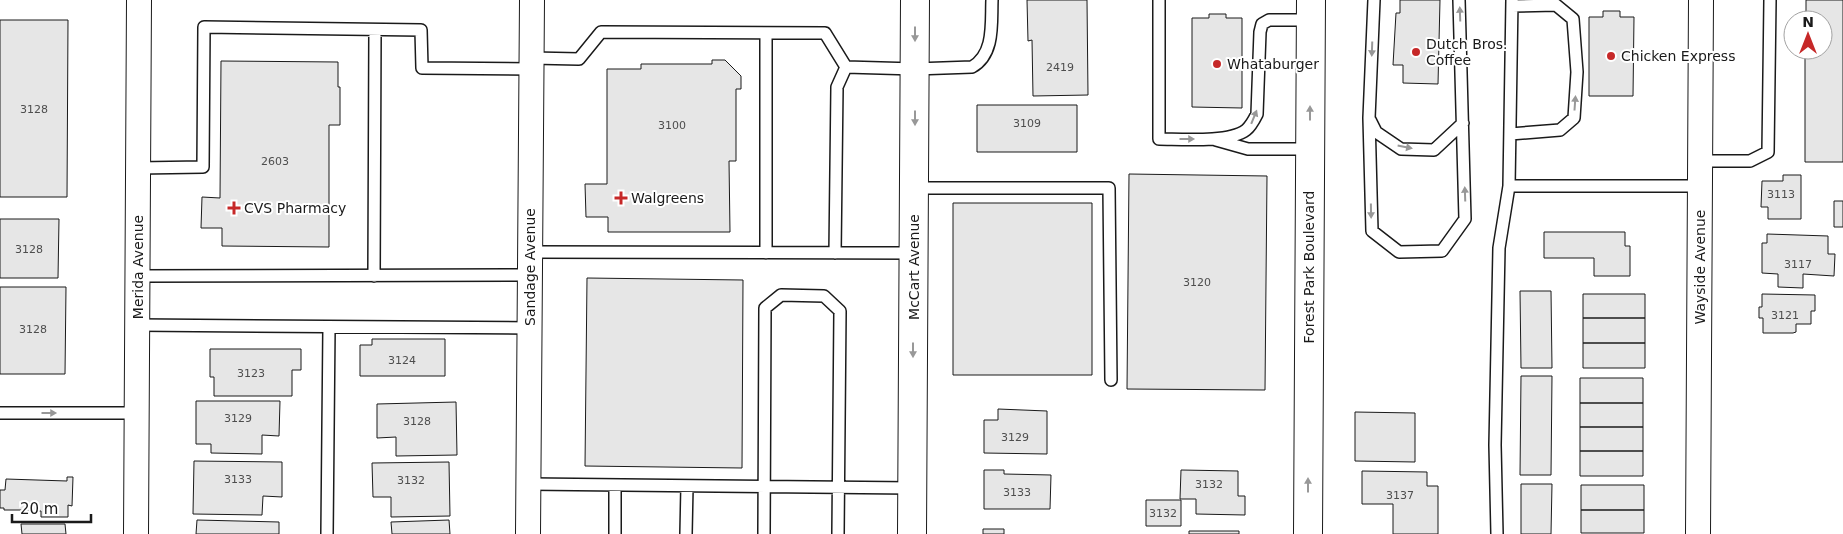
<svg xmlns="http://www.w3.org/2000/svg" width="1843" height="534" viewBox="0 0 1843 534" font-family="'DejaVu Sans',sans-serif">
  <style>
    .building { fill: #e6e6e6; stroke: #1a1a1a }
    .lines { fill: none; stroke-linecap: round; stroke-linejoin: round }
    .lane-casing { stroke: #1a1a1a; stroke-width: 14 }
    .street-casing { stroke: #1a1a1a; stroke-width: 26 }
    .secondary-casing { stroke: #1a1a1a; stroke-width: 30 }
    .lane { stroke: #fff; stroke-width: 11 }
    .street { stroke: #fff; stroke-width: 24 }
    .secondary { stroke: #fff; stroke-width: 28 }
    .oneway { fill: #989898 }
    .poi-dot { fill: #c62828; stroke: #fff; stroke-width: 2 }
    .labels { text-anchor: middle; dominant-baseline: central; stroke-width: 4; stroke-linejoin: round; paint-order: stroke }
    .number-label { font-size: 11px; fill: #4d4d4d }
    .poi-label { font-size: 14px; fill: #1a1a1a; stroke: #fff; text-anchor: start }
    .street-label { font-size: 14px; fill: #1a1a1a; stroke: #fff }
  </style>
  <rect width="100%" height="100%" fill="#fff"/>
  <path class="building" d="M1027 0H1087L1088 95 1033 96 1032 40 1028 41Z
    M1400 0H1440L1438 84 1403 83V65H1393L1396 13H1400Z
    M1806 0H1843V162H1805V50H1823V20H1806Z
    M1603 11H1620V17H1634L1633 96H1589V17H1603Z
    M1209 14H1226V18H1242V108L1192 107V18H1209Z
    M0 20H68L67 197H0Z
    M712 60H725L741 76V89H736V161H729L730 232H608V217H586L585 184H607V69H641V64H712Z
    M221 61 338 62V87H340V125H329V247L222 246V228H201L202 197 220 198Z
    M977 105H1077V152H977Z
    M1129 174 1267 176 1265 390 1127 389Z
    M1783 175H1801V219H1768V207H1761L1762 181H1783Z
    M1834 201H1843V227H1834Z
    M953 203H1092V375H953Z
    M0 219H59L58 278H0Z
    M1544 232H1625V246H1630V276H1594V258H1544Z
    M1767 234 1828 236V254H1835L1834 276 1803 274V288L1778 287V274L1762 273V243H1767Z
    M587 278 743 280 742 468 585 466Z
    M0 287H66L65 374H0Z
    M1520 291H1551L1552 368H1521Z
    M1583 294H1645V318H1583Z
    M1762 294 1815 295V311H1811V324H1796V332L1793 333H1763V318H1759V307H1762Z
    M1583 318H1645V343H1583Z
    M372 339H445V376H360V345H372Z
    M1583 343H1645V368H1583Z
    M210 349H301V370H292V396H214V377H210Z
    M1521 376H1552L1551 475H1520Z
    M1580 378H1643V403H1580Z
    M196 401H280L279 436 262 435V454L211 453V444H196Z
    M456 402 457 455 396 456V437L377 438V404Z
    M1580 403H1643V427H1580Z
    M998 409 1047 411V454L984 453V420H998Z
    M1355 412 1415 413V462L1355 461Z
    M1580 427H1643V451H1580Z
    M1580 451H1643V476H1580Z
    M194 461 282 462V497L263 496 262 515 193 514Z
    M449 462 450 516 391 517V497H373L372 463Z
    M984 470H1004V474L1051 475 1050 509H984Z
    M1181 470 1238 471V496H1245V515L1196 514V499H1180Z
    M1362 471 1427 472V486H1438V534H1393V504H1362Z
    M67 477H73L72 506 68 505V517H41V511H27V513H22V510H4V508H0V490H5L6 479 67 481Z
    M1521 484H1552L1551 534H1521Z
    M1581 485H1644V510H1581Z
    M1146 500H1181V526H1146Z
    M1581 510H1644V533H1581Z
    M197 520 279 522V534H196Z
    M449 520 450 534H392L391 522Z
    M21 524H65L66 534H22Z
    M983 529H1004V534H983Z
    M1189 531H1239V534H1189Z"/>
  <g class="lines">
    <defs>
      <path id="lane" d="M1159 0V139C1180 139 1229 143 1246 130 1251 126 1254 120 1257 114L1260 32 1262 24 1269 20H1311
        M1374 0 1369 118 1372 231 1399 252 1442 251 1465 219 1459 0
        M1512 0 1509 186H1701
        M766 33V253
        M532 58 579 59 601 32 825 33 846 67
        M846 67 915 69 972 67C995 54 991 23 992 0
        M1370 120 1376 132 1401 149 1434 150 1463 123
        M1510 134 1560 130 1574 118 1577 72 1573 19 1556 5 1512 6
        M1216 140 1248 149H1310
        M1701 161H1750L1768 152 1770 0
        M138 168 203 167 204 27 421 30 422 68 532 69
        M914 188H1109L1111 380
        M531 252 914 253
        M835 253 837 87 846 67
        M138 276 530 275
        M374 276 375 30
        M137 325 530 328
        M0 413H137
        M529 484 912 488
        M327 534 329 327
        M615 534V485
        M686 534 687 486
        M764 534 765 308 781 295 824 296 840 311 838 534
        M1497 534 1495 445 1499 248 1509 186"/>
      <path id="street" d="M136 534 139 0
        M528 534 532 0
        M1698 534 1701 0"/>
      <path id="secondary" d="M912 534 915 0
        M1308 534 1311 0"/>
    </defs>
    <use href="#lane" class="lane-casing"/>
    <use href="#street" class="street-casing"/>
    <use href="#secondary" class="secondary-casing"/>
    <use href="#lane" class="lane"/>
    <use href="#street" class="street"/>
    <use href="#secondary" class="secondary"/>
  </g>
  <defs><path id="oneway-solid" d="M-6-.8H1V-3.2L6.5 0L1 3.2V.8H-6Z" transform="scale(1.25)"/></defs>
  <g class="oneway">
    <use href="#oneway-solid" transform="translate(1460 14) rotate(-92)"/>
    <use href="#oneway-solid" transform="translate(915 34) rotate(90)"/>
    <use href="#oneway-solid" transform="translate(1372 49) rotate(92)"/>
    <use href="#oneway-solid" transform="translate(1575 103) rotate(-86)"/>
    <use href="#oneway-solid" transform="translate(1310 113) rotate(-90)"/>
    <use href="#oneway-solid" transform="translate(1254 117) rotate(-68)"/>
    <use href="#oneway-solid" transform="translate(915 118) rotate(90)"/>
    <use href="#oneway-solid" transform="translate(1187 139)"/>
    <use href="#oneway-solid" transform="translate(1405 147) rotate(11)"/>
    <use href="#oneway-solid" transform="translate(1465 194) rotate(-92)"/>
    <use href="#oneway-solid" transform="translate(1371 211) rotate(89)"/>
    <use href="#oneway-solid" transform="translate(913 350) rotate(90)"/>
    <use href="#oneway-solid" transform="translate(49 413)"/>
    <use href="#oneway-solid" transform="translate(1308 485) rotate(-90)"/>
  </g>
  <g class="poi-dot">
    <circle cx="1416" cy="52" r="5"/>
    <circle cx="1611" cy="56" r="5"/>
    <circle cx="1217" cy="64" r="5"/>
    <path d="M618.5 190.5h5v5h5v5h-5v5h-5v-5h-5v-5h5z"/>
    <path d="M231.5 200.5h5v5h5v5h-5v5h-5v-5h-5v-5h5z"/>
  </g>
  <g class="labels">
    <g class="number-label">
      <text x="1060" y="67">2419</text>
      <text x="34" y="109">3128</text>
      <text x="1027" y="123">3109</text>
      <text x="672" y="125">3100</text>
      <text x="275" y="161">2603</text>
      <text x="1781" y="194">3113</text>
      <text x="29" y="249">3128</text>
      <text x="1798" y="264">3117</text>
      <text x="1197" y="282">3120</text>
      <text x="1785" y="315">3121</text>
      <text x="33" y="329">3128</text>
      <text x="402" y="360">3124</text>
      <text x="251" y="373">3123</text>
      <text x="238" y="418">3129</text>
      <text x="417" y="421">3128</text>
      <text x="1015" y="437">3129</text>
      <text x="238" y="479">3133</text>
      <text x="411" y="480">3132</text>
      <text x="1209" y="484">3132</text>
      <text x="1017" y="492">3133</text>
      <text x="1400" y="495">3137</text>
      <text x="1163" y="513">3132</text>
    </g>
    <g class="poi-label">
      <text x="1426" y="44">Dutch Bros.<tspan x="1426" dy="16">Coffee</tspan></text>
      <text x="1621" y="56">Chicken Express</text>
      <text x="1227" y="64">Whataburger</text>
      <text x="631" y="198">Walgreens</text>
      <text x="244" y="208">CVS Pharmacy</text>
    </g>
    <g class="street-label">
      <text transform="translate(138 267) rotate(-90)">Merida Avenue</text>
      <text transform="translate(530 267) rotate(-90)">Sandage Avenue</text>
      <text transform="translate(914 267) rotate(-90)">McCart Avenue</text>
      <text transform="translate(1309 267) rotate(-90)">Forest Park Boulevard</text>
      <text transform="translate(1700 267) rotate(-90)">Wayside Avenue</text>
    </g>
  </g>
  <g transform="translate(1808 35)"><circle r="24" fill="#ffffff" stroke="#a3a3a3"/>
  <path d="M0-4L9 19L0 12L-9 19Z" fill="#c62828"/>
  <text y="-8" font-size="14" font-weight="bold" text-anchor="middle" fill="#1a1a1a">N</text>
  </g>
  <path d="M12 514v8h79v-8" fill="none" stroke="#1a1a1a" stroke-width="2.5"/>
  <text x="20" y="514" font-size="15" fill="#1a1a1a" stroke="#ffffff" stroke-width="4" paint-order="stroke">20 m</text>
</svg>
